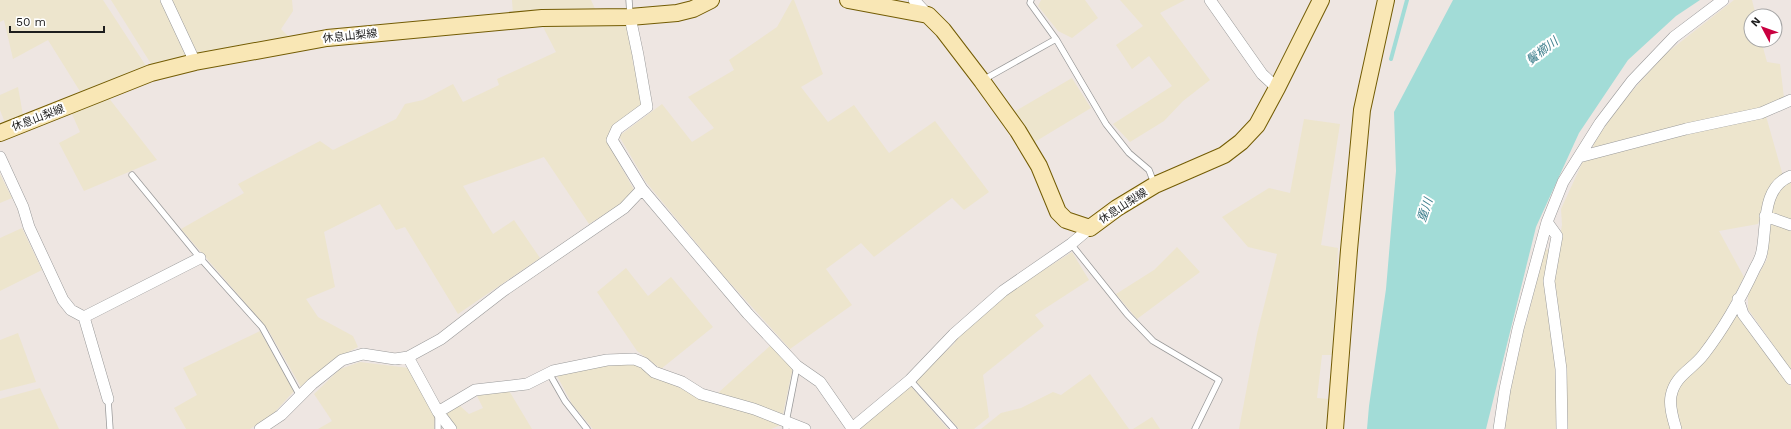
<svg xmlns="http://www.w3.org/2000/svg" width="1791" height="429" viewBox="0 0 1791 429" font-family="'Work Sans','Noto Sans JP',sans-serif">
  <style>
    .farmland { fill: #ede5cd }
    .water { fill: #a2dcd7 }
    .lines { fill: none; stroke-linecap: round; stroke-linejoin: round }
    .stream { stroke: #a2dcd7; stroke-width: 4 }
    .lane-casing { stroke: #9a9a9a; stroke-width: 7 }
    .street-casing { stroke: #9a9a9a; stroke-width: 12 }
    .secondary-casing { stroke: #735c04; stroke-width: 18 }
    .lane { stroke: #fff; stroke-width: 5.5 }
    .street { stroke: #fff; stroke-width: 11 }
    .secondary { stroke: #f9e7b5; stroke-width: 16 }
    .labels { text-anchor: middle; dominant-baseline: central; stroke-width: 4; stroke-linejoin: round; paint-order: stroke }
    .street-label { font-size: 11px; fill: #1d1d1d; stroke: #fff }
    .water-label { font-size: 12px; font-style: italic; fill: #3e7f8d; stroke: #fff }
  </style>
  <rect width="100%" height="100%" fill="#eee6e2"/>
  <path class="farmland" d="M0 0H103L148 69 81 93 48 40 13 59 4 20 0 22Z
    M111 0H162L186 56 153 67Z
    M171 0H292L293 11 281 29 289 37 198 56Z
    M512 0H591L596 11 513 15Z
    M792 0H794L823 74 801 87 828 122 854 105 889 153 935 121 989 192 964 210 952 198 874 257 861 243 826 269 852 305 790 349 722 274 646 182 619 136 662 104 692 142 714 128 688 97 734 70 729 60 777 27Z
    M1041 0H1085L1098 18 1072 38 1058 31 1038 6Z
    M1120 0H1185L1160 13 1210 80 1183 101 1164 121 1130 142 1113 124 1172 86 1149 56 1132 69 1116 45 1143 26Z
    M1734 0H1752L1756 16H1751V40H1761L1767 62 1780 64 1784 98 1759 109 1592 151 1594 143 1619 106 1664 55Z
    M629 22 633 64 650 98 607 141 634 190 621 204 589 224 544 157 463 186 493 234 514 220 540 258 458 314 405 227 396 230 380 204 324 232 335 287 306 299 318 317 353 336 358 347 331 361 301 387 267 328 181 229 244 193 238 184 320 141 333 150 396 119 405 104 423 100 453 84 463 102 499 85 497 79 556 52 542 25Z
    M1072 78 1091 108 1033 143 1012 113Z
    M18 87 23 115 5 123 0 110V95Z
    M108 97 157 160 84 191 59 143 80 132 71 112Z
    M1766 116 1783 176 1764 205 1758 224 1719 231 1744 277 1713 336 1701 354 1678 373 1673 429H1566L1552 282 1562 225 1561 209 1584 159 1676 134Z
    M1304 119 1340 124 1321 245 1338 248 1332 355H1322L1317 398 1329 399 1326 429H1239L1257 334 1277 254 1248 247 1222 217 1269 188 1290 193Z
    M0 174 12 198 0 203Z
    M1791 182V222L1771 215 1777 193 1785 184Z
    M1777 223 1791 228V370L1748 309V294L1767 259 1770 225Z
    M22 228 42 270 0 291V238Z
    M1177 247 1200 272 1137 319 1116 294 1154 270Z
    M1552 249 1559 370 1560 429H1503L1522 329 1527 320 1544 250Z
    M1072 252 1089 280 1035 315 1044 326 983 375 989 417 974 429H959L915 380 955 343V337L1012 290Z
    M626 268 648 296 671 277 713 327 661 369 637 351 597 292Z
    M1737 315 1791 387V429H1681L1674 398 1682 382Z
    M260 331 294 391 273 414 250 429H186L174 408 197 395 183 368Z
    M18 333 36 382 0 391V340Z
    M771 345 793 367 783 414 718 393Z
    M360 362 409 368 435 414 434 429H318L332 421 314 394 340 369Z
    M629 362 639 365 650 375 701 397 751 413 781 425 771 429H593L572 404 557 376 605 365Z
    M1090 374 1129 429H981L1001 413 1021 408 1053 392 1061 395Z
    M910 385 948 429H858Z
    M40 388 59 429H0V399Z
    M508 389 532 429H457L445 412 459 405 469 414 483 408 477 396Z
    M1152 417 1160 429H1133Z"/>
  <path class="water" d="M1453 0H1700L1676 16 1628 60 1579 133 1536 227 1486 429H1367L1369 406 1386 289 1396 171 1394 112Z"/>
  <g class="lines">
    <path class="stream" d="M1391 59 1407 0"/>
    <defs>
      <path id="lane" d="M629 0 630 15
        M1031 0 1030 3 1056 39 1106 124 1129 153 1149 170 1154 183
        M983 80 1056 39
        M132 175 200 258 262 327 300 396
        M1071 244 1127 314 1153 341 1219 380 1195 429
        M549 373 565 401 587 429
        M910 380 954 429
        M108 399 110 429
        M438 415V429
        M786 429V422L797 366"/>
      <path id="street" d="M166 0 195 62
        M914 0 928 15
        M1210 0 1262 74 1277 88
        M630 17 638 55 647 107 617 129 612 140 642 189 748 314 797 366 820 382 852 428
        M0 157 23 207 29 227 63 300 71 310 84 317 108 399
        M1579 157 1686 129 1761 113 1791 100
        M1765 216 1791 225
        M1547 222 1557 236 1549 281 1561 369 1562 429
        M1738 299 1743 314 1791 379
        M84 317 200 258
        M408 357 438 412 451 429
        M438 412 475 390 527 384 553 371 607 360 634 359 644 363 654 372 682 382 701 394 754 409 805 429
        M260 429 281 415 312 384 342 360 363 354 395 359 408 357 441 339 503 291 624 208 642 189
        M851 429 910 380 954 334 1003 291 1071 244 1090 228
        M1499 429 1505 389 1518 329 1547 222 1563 182 1600 123 1632 81 1674 37 1723 0
        M1676 429C1673 419 1669 406 1671 396 1675 375 1692 370 1704 354 1724 328 1741 298 1755 268 1758 263 1761 257 1762 251 1767 227 1761 187 1791 176"/>
      <path id="secondary" d="M848 0 928 15 943 30 982 81 1018 131 1039 166 1058 212 1066 220 1090 228 1117 208 1155 185 1224 155 1241 142 1257 125 1277 88 1321 0
        M0 133 151 73 195 62 327 38 542 18 630 17 677 13 693 9 711 0
        M1335 429 1349 250 1362 110 1386 0"/>
    </defs>
    <use href="#lane" class="lane-casing"/>
    <use href="#street" class="street-casing"/>
    <use href="#secondary" class="secondary-casing"/>
    <use href="#lane" class="lane"/>
    <use href="#street" class="street"/>
    <use href="#secondary" class="secondary"/>
  </g>
  <g class="labels">
    <g class="street-label">
      <text transform="translate(350 36) rotate(-6)">休息山梨線</text>
      <text transform="translate(38 118) rotate(-21)">休息山梨線</text>
      <text transform="translate(1123 206) rotate(-33)">休息山梨線</text>
    </g>
    <g class="water-label">
      <text transform="translate(1542 51) rotate(-38)">鬢櫛川</text>
      <text transform="translate(1425 210) rotate(-72)">重川</text>
    </g>
  </g>
  <g transform="translate(1763 28) rotate(311)"><circle r="19" fill="#ffffff" stroke="#a5a5a5"/>
  <path d="M0-3L7 15L0 10L-7 15Z" fill="#c90040"/>
  <text y="-6" font-size="11" font-weight="bold" text-anchor="middle" fill="#1d1d1d">N</text>
  </g>
  <path d="M10 26v6h94v-6" fill="none" stroke="#1d1d1d" stroke-width="2"/>
  <text x="16" y="26" font-size="12" fill="#1d1d1d" stroke="#ffffff" stroke-width="3" paint-order="stroke">50 m</text>
</svg>
